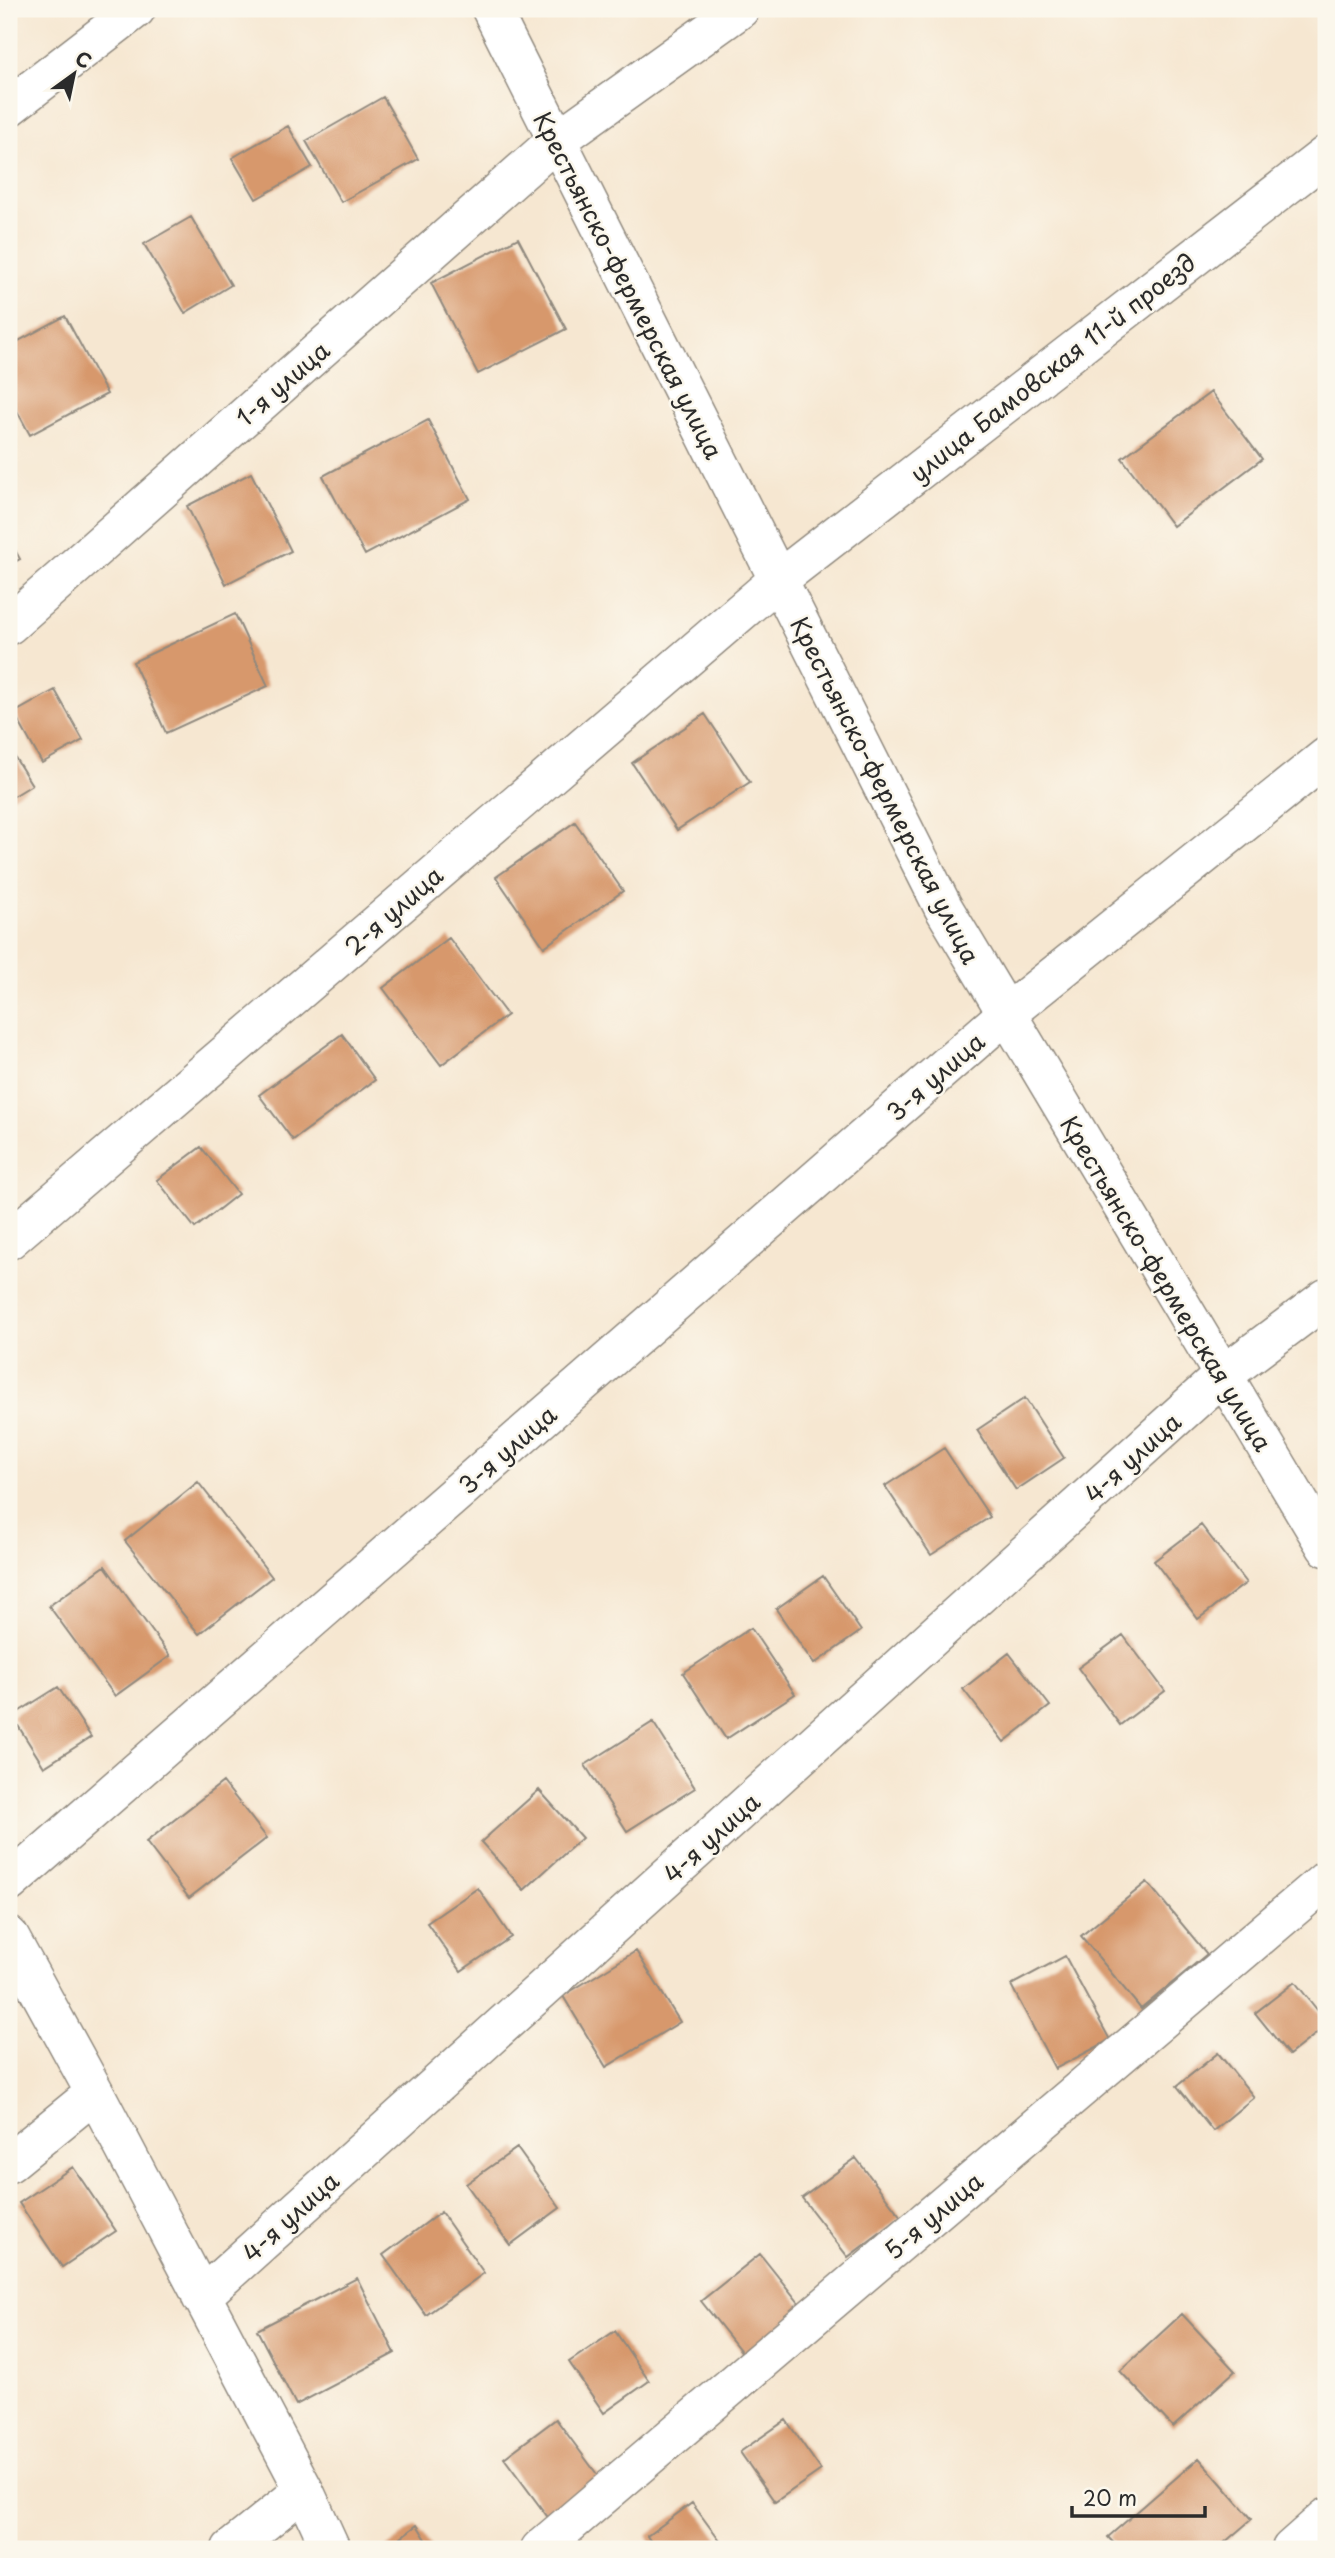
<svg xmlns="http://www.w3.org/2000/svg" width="1335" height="2558" viewBox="0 0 1335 2558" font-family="'Playpen Sans',sans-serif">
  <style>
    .building { fill: #d7986c }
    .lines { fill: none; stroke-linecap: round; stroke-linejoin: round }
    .street-casing { stroke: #90897e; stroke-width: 41 }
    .street { stroke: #fff; stroke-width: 38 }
    .labels { text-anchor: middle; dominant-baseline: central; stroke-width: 5; stroke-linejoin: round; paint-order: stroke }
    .street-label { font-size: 24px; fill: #2b2b2b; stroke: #fbf7ec }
  </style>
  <rect width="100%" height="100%" fill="#fbf7ec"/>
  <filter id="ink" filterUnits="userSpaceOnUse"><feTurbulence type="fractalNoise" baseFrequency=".0143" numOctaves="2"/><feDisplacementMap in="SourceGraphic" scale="14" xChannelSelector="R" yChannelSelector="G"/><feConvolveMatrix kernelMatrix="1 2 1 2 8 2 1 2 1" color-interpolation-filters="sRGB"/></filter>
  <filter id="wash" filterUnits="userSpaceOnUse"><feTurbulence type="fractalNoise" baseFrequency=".00686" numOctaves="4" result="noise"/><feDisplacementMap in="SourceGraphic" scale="28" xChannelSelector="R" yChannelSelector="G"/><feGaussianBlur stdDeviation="1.57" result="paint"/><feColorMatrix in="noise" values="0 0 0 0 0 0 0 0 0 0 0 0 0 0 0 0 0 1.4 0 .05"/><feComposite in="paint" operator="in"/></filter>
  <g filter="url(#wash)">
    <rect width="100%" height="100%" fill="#f6e7d1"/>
    <g id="blocks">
      <path class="building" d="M383 97 418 159 341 202 306 141Z
        M288 126 312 167 256 199 232 158Z
        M191 217 231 285 185 313 144 244Z
        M518 238 566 329 478 374 431 283Z
        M65 316 107 394 30 435 9 396V346Z
        M1211 392 1262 459 1173 526 1122 458Z
        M428 420 470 499 365 555 323 476Z
        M251 473 291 551 226 584 187 506Z
        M9 539 20 559 9 565Z
        M235 614 268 686 166 733 133 662Z
        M55 690 83 740 42 763 14 713Z
        M705 714 750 782 677 830 632 763Z
        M9 748 32 785 9 799Z
        M575 822 623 891 544 947 496 877Z
        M449 938 507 1015 441 1065 383 988Z
        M342 1034 375 1080 293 1140 259 1095Z
        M201 1147 238 1194 195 1228 157 1180Z
        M1025 1398 1064 1458 1016 1490 977 1430Z
        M944 1448 990 1517 931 1555 885 1486Z
        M198 1482 272 1577 199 1634 125 1541Z
        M1201 1525 1246 1583 1198 1619 1154 1561Z
        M105 1566 170 1656 115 1696 49 1606Z
        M823 1576 861 1631 814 1664 776 1609Z
        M751 1628 795 1694 726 1739 683 1673Z
        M1123 1635 1165 1691 1120 1725 1078 1668Z
        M1009 1653 1050 1706 1004 1742 963 1689Z
        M58 1687 91 1737 44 1767 12 1716Z
        M653 1722 695 1788 627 1831 585 1765Z
        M223 1782 267 1838 189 1898 146 1842Z
        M539 1790 582 1838 524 1890 481 1842Z
        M1147 1882 1207 1954 1141 2009 1081 1936Z
        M478 1888 511 1937 461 1971 427 1923Z
        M636 1951 680 2022 606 2067 563 1996Z
        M1065 1956 1110 2040 1055 2069 1011 1985Z
        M1295 1982 1326 2021V2026L1289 2055 1255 2013Z
        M1218 2053 1254 2097 1213 2131 1177 2086Z
        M517 2148 560 2208 510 2245 466 2184Z
        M856 2158 901 2217 848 2257 802 2198Z
        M73 2167 116 2231 62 2267 19 2203Z
        M441 2212 484 2273 426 2315 383 2255Z
        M760 2254 803 2308 744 2355 701 2301Z
        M357 2278 395 2353 296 2405 257 2330Z
        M1182 2314 1235 2371 1173 2427 1120 2371Z
        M615 2331 649 2381 604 2413 569 2362Z
        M556 2419 602 2481 550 2520 504 2458Z
        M786 2420 821 2470 775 2502 740 2452Z
        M1199 2458 1252 2519 1217 2549H1119L1108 2537Z
        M692 2503 725 2548 656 2549 647 2536Z
        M417 2525 432 2549H385Z"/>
    </g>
  </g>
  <g filter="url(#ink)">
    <use href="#blocks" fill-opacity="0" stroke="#90897e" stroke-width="2"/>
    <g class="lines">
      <defs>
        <path id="street" d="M491 9 943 907 1326 1547
          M9 107 136 9
          M9 625 556 141 740 9
          M9 1240 778 580 1326 155
          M9 1883 1006 1014 1326 757
          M9 1936 95 2093 304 2490 331 2549
          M9 2163 95 2093
          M201 2297 1222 1376 1326 1298
          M231 2549 304 2490
          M540 2549 1326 1880
          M1291 2549 1326 2518"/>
      </defs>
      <use href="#street" class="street-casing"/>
      <use href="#street" class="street"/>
    </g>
  </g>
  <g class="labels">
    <g class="street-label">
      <text transform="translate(629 285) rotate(63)">Крестьянско-фермерская улица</text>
      <text transform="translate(1052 367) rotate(-38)">улица Бамовская 11-й проезд</text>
      <text transform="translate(282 383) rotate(-41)">1-я улица</text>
      <text transform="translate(886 790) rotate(63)">Крестьянско-фермерская улица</text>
      <text transform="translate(393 910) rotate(-41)">2-я улица</text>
      <text transform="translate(935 1076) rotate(-41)">3-я улица</text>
      <text transform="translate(1167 1283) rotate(59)">Крестьянско-фермерская улица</text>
      <text transform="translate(507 1449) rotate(-41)">3-я улица</text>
      <text transform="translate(1132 1457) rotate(-42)">4-я улица</text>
      <text transform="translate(711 1837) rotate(-42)">4-я улица</text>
      <text transform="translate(933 2215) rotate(-40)">5-я улица</text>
      <text transform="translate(290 2216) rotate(-42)">4-я улица</text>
    </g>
  </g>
  <rect width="1335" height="2558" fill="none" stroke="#fbf7ec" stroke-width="35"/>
  <g transform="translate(74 74) rotate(33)" stroke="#fbf7ec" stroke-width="5" paint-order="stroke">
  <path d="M0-5L12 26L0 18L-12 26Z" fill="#2b2b2b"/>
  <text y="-10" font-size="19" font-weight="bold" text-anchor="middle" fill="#2b2b2b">С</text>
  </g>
  <path d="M1072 2506v10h133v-10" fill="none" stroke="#2b2b2b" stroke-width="3.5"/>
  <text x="1083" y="2506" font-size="21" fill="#2b2b2b" stroke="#fbf7ec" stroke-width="5" paint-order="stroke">20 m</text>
</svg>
